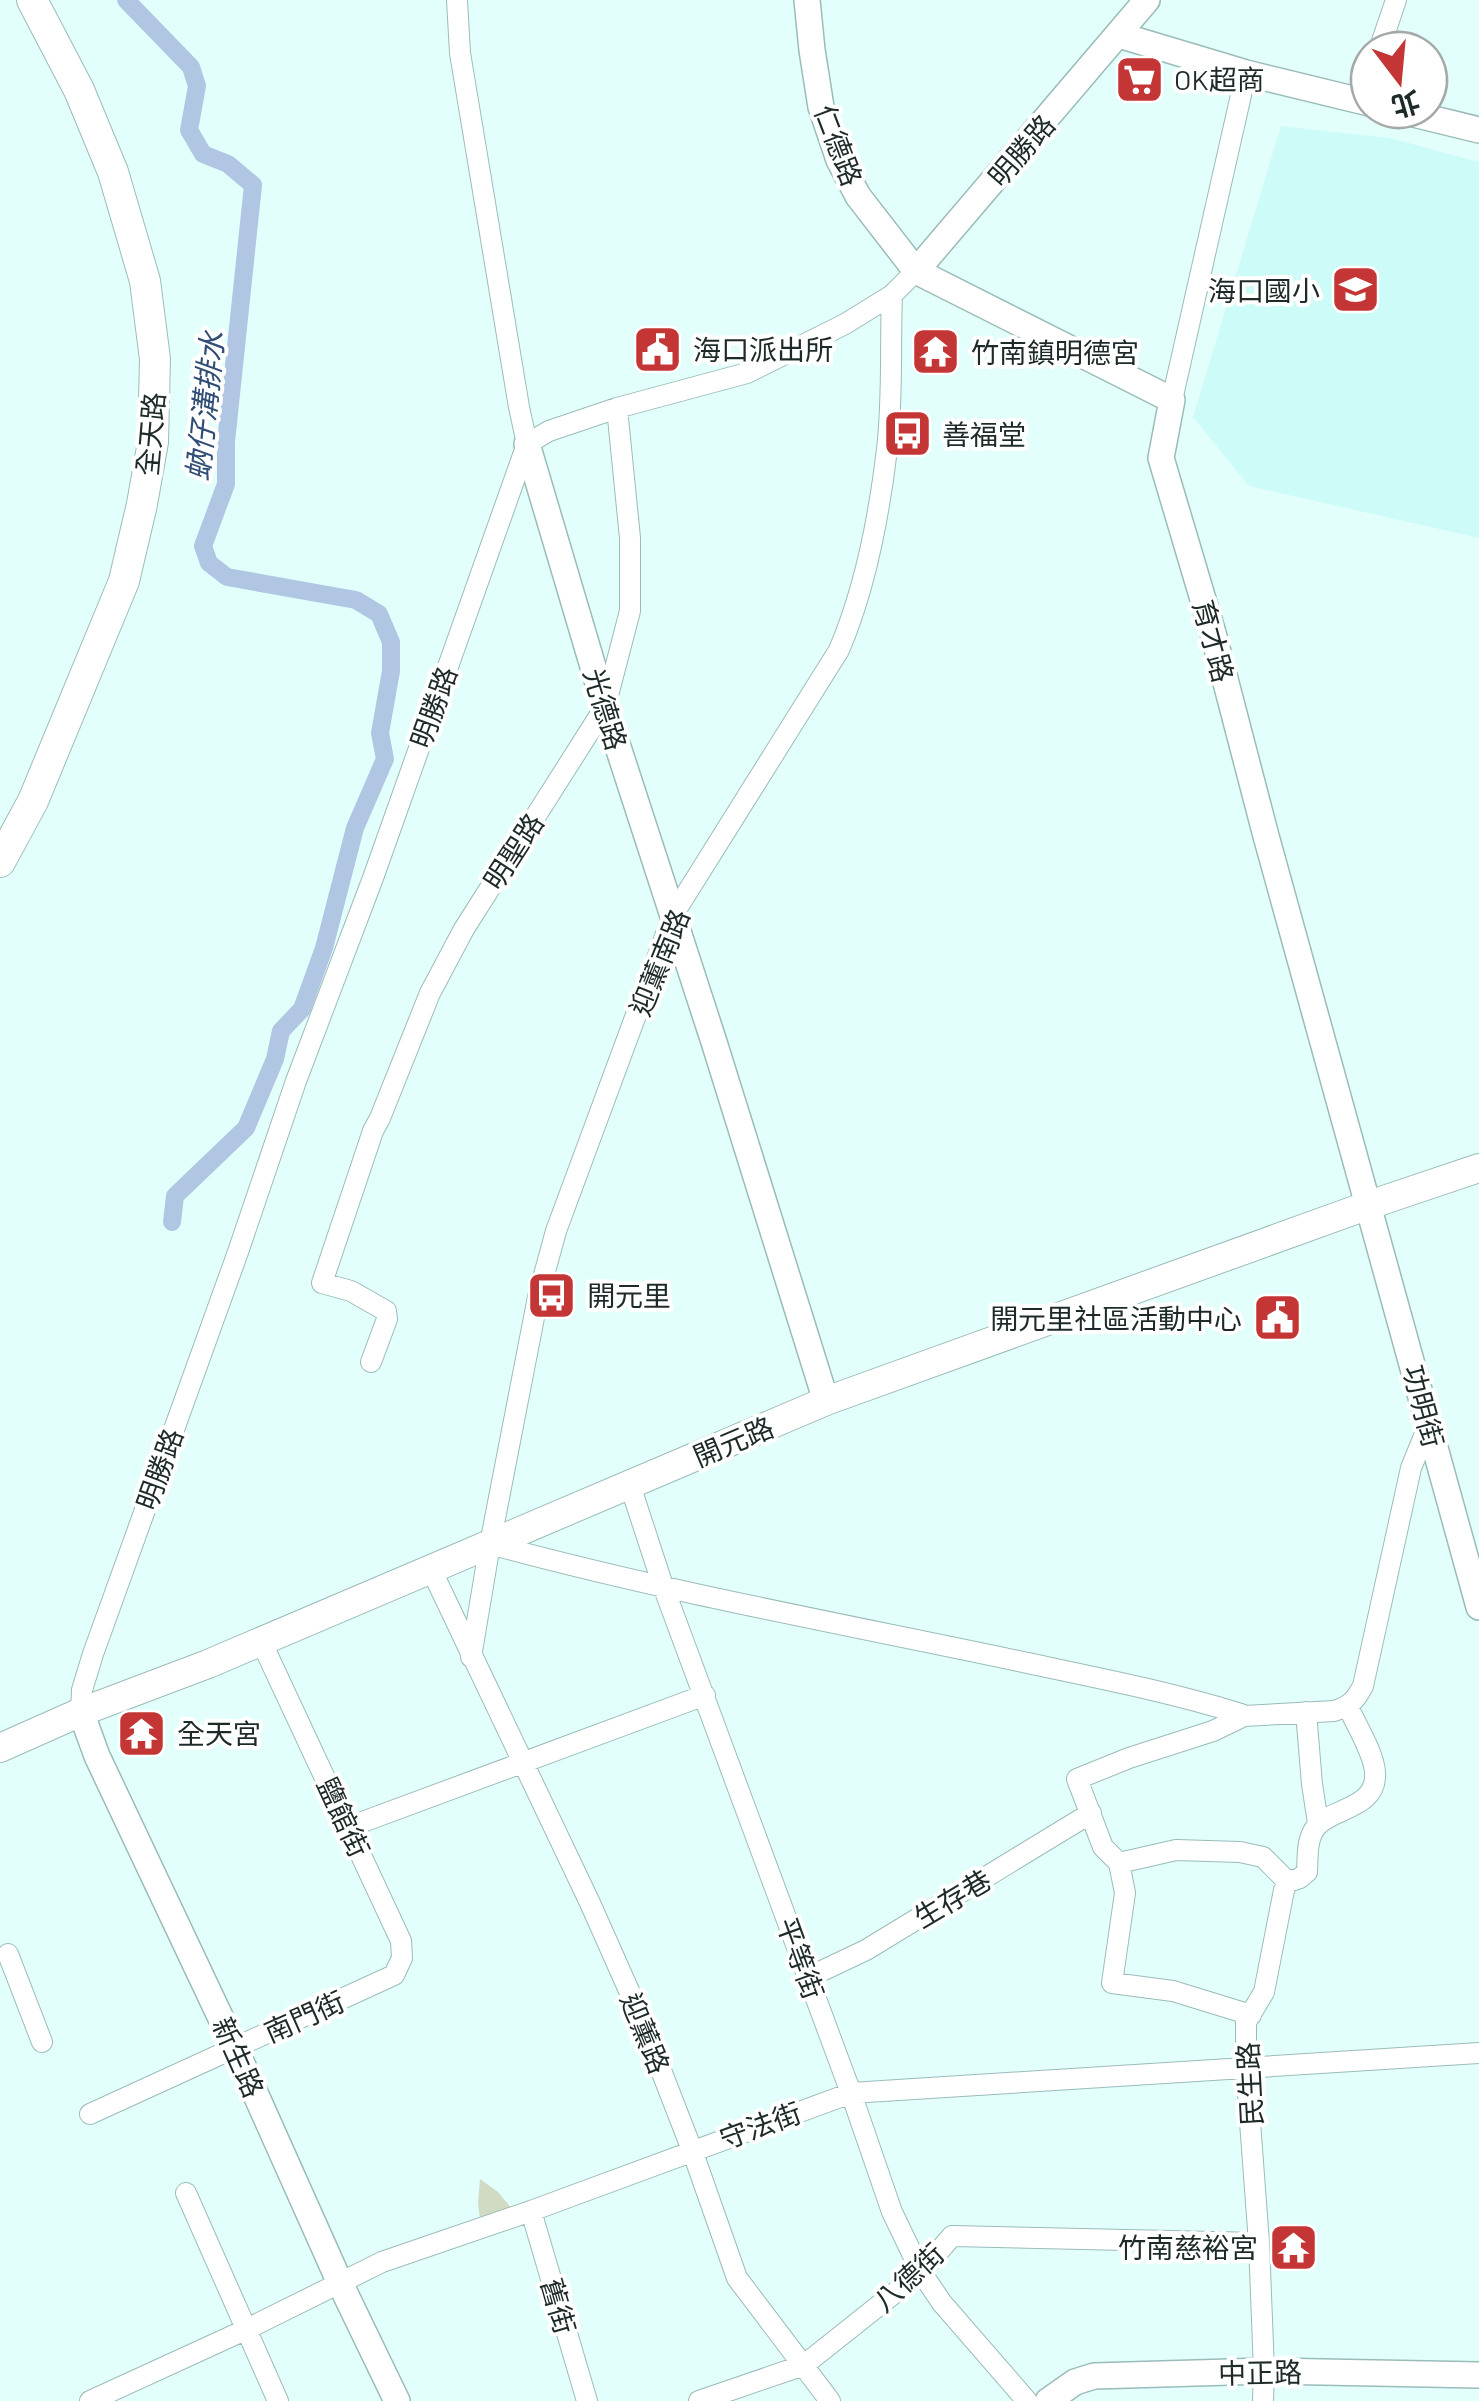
<svg xmlns="http://www.w3.org/2000/svg" width="1479" height="2401" viewBox="0 0 1479 2401" font-family="Barlow,'Noto Sans TC',sans-serif">
  <style>
    .built { fill: #cdfbf7 }
    .green { fill: #d1dac3 }
    .lines { fill: none; stroke-linecap: round; stroke-linejoin: round }
    .canal { stroke: #b1c6e3; stroke-width: 18 }
    .minor-casing { stroke: #9abcb9; stroke-width: 22 }
    .tertiary-casing { stroke: #9abcb9; stroke-width: 28 }
    .secondary-casing { stroke: #9abcb9; stroke-width: 30 }
    .primary-casing { stroke: #9abcb9; stroke-width: 32 }
    .minor { stroke: #fff; stroke-width: 20 }
    .tertiary { stroke: #fff; stroke-width: 25 }
    .secondary { stroke: #fff; stroke-width: 28 }
    .primary { stroke: #fff; stroke-width: 30 }
    .labels { text-anchor: middle; dominant-baseline: central; stroke-width: 8; stroke-linejoin: round; paint-order: stroke }
    .poi-label { font-size: 28px; fill: #1d2a29; stroke: #fff; text-anchor: start }
    .street-label { font-size: 28px; fill: #1d2a29; stroke: #fff }
    .water-label { font-size: 30px; font-style: italic; fill: #2f4d75; stroke: #fff }
  </style>
  <rect width="100%" height="100%" fill="#e3fffc"/>
  <path class="built" d="M1281 126 1390 138 1479 162V538L1249 486 1193 417Z"/>
  <path class="green" d="M480 2179 498 2192 512 2209 480 2219 478 2203Z"/>
  <g class="lines">
    <path class="canal" d="M126 0 191 67 197 86 189 130 203 154 228 164 253 185 226 442V484L203 546 209 563 227 577 356 600 379 614 391 642V671L380 733 385 759 355 828 324 948 302 1009 281 1031 275 1059 246 1128 175 1196 172 1222"/>
    <defs>
      <path id="minor" d="M457 0 460 53 519 407 527 444
        M1379 50 1396 0
        M1361 101 1369 78
        M1172 400 1246 73
        M371 1362 387 1319 386 1311 351 1291 322 1283 373 1131 380 1118 430 993 464 929 605 707 630 611V538L617 408
        M630 1485 663 1586 851 2093 892 2212 921 2272 942 2303 1027 2401
        M490 1544C659 1590 832 1622 1004 1658 1083 1675 1164 1690 1241 1714L1244 1716 1334 1711C1350 1706 1355 1701 1363 1686L1411 1468 1429 1424
        M431 1569 590 1903 638 2011 692 2150 737 2278 830 2401
        M471 1657 490 1544 538 1297 556 1231 673 915 839 650C866 587 879 517 887 449 893 399 890 346 892 295
        M81 1712 82 1690 93 1654 238 1252 296 1081 373 878 527 444 549 431 617 408 747 373 845 324 892 295 916 271
        M1306 1712 1312 1784 1318 1823
        M1244 1716 1213 1731 1129 1758 1077 1779 1103 1847 1119 1863 1125 1893 1112 1983 1173 1991 1251 2015
        M349 1827 705 1695
        M1119 1863 1176 1850 1240 1852 1263 1857 1288 1882
        M8 1954 42 2042
        M809 1977 866 1950 1091 1813
        M90 2114 394 1975 402 1958 401 1941 261 1641
        M186 2193 278 2401
        M531 2211 587 2401
        M90 2401 245 2330 382 2262 531 2211 851 2093 1479 2053
        M699 2401 804 2365 921 2272 952 2236 1259 2243
        M1263 2401 1264 2371 1259 2243 1246 2068V2022L1264 1992 1284 1890 1288 1882 1300 1878 1307 1872C1308 1857 1306 1840 1316 1827 1331 1808 1378 1809 1375 1772 1374 1754 1356 1724 1348 1707"/>
      <path id="tertiary" d="M807 0 812 50 821 107 839 160 858 196 916 271 1172 400 1161 458 1213 633 1266 836 1479 1607
        M1119 35 1246 73 1369 103
        M1397 110 1479 130
        M916 271 1147 0
        M527 444 605 707 714 1042 826 1401
        M81 1712 97 1756 235 2048 340 2283 397 2401
        M1048 2401 1075 2382 1094 2376 1264 2371 1479 2375"/>
      <path id="secondary" d="M0 1748 81 1712 208 1664 826 1401 1369 1205 1479 1168"/>
      <path id="primary" d="M0 862 33 801 124 581 142 504 153 442 155 359 145 281 113 172 79 90 32 0"/>
    </defs>
    <use href="#minor" class="minor-casing"/>
    <use href="#tertiary" class="tertiary-casing"/>
    <use href="#secondary" class="secondary-casing"/>
    <use href="#primary" class="primary-casing"/>
    <use href="#minor" class="minor"/>
    <use href="#tertiary" class="tertiary"/>
    <use href="#secondary" class="secondary"/>
    <use href="#primary" class="primary"/>
  </g>
  <defs>
    <symbol id="supermarket-square" viewBox="-11 -11 22 22"><rect x="-9" y="-9" width="18" height="18" rx="4" fill="#c43635" stroke="#fff"/><path d="M-6-5.5h2.5l.6 2H6L4.5 2H-2.5L-4.4-4H-6ZM-1.5 3.2a1.3 1.3 0 1 0 .1 0ZM3 3.2a1.3 1.3 0 1 0 .1 0Z" fill="#fff"/></symbol>
    <symbol id="school-square" viewBox="-11 -11 22 22"><rect x="-9" y="-9" width="18" height="18" rx="4" fill="#c43635" stroke="#fff"/><path d="M0-5L7-2L0 1L-7-2ZM-4 1L0 2.5L4 1V4Q0 6-4 4Z" fill="#fff"/></symbol>
    <symbol id="civic-square" viewBox="-11 -11 22 22"><rect x="-9" y="-9" width="18" height="18" rx="4" fill="#c43635" stroke="#fff"/><path d="M-.6-6.5H3V-4.5H.6V-3L4-1V1h2V6H-6V1h2V-1L-.6-3ZM-1.2 2.5V6h2.4V2.5Z" fill="#fff"/></symbol>
    <symbol id="temple-square" viewBox="-11 -11 22 22"><rect x="-9" y="-9" width="18" height="18" rx="4" fill="#c43635" stroke="#fff"/><path d="M0-6L5-2H3V0L6.5 2.5H4V6H1.5V3h-3V6H-4V2.5H-6.5L-3 0V-2H-5Z" fill="#fff"/></symbol>
    <symbol id="bus-square" viewBox="-11 -11 22 22"><rect x="-9" y="-9" width="18" height="18" rx="4" fill="#c43635" stroke="#fff"/><path d="M-5-6H5V4H4V6H2V4H-2V6H-4V4H-5ZM-3.5-4V0h7V-4ZM-3.5 1.2v1.5H-2V1.2ZM2 1.2v1.5H3.5V1.2Z" fill="#fff"/></symbol>
  </defs>
  <g fill-rule="evenodd">
    <use href="#supermarket-square" x="1112" y="52" width="55" height="55"/>
    <use href="#school-square" x="1328" y="262" width="55" height="55"/>
    <use href="#civic-square" x="630" y="322" width="55" height="55"/>
    <use href="#temple-square" x="908" y="324" width="55" height="55"/>
    <use href="#bus-square" x="880" y="406" width="55" height="55"/>
    <use href="#bus-square" x="524" y="1268" width="55" height="55"/>
    <use href="#civic-square" x="1250" y="1290" width="55" height="55"/>
    <use href="#temple-square" x="114" y="1706" width="55" height="55"/>
    <use href="#temple-square" x="1266" y="2220" width="55" height="55"/>
  </g>
  <g class="labels">
    <g class="poi-label">
      <text x="1174" y="79">OK超商</text>
      <text x="1320" y="290" text-anchor="end">海口國小</text>
      <text x="693" y="349">海口派出所</text>
      <text x="971" y="352">竹南鎮明德宮</text>
      <text x="942" y="434">善福堂</text>
      <text x="587" y="1295">開元里</text>
      <text x="1242" y="1318" text-anchor="end">開元里社區活動中心</text>
      <text x="177" y="1733">全天宮</text>
      <text x="1258" y="2247" text-anchor="end">竹南慈裕宮</text>
    </g>
    <g class="street-label">
      <text transform="translate(839 145) rotate(69)">仁德路</text>
      <text transform="translate(1021 150) rotate(-49)">明勝路</text>
      <text transform="translate(150 434) rotate(-85)">全天路</text>
      <text transform="translate(1214 641) rotate(75)">育才路</text>
      <text transform="translate(433 707) rotate(-70)">明勝路</text>
      <text transform="translate(606 709) rotate(73)">光德路</text>
      <text transform="translate(513 851) rotate(-57)">明聖路</text>
      <text transform="translate(659 962) rotate(-68)">迎薰南路</text>
      <text transform="translate(1424 1406) rotate(75)">功明街</text>
      <text transform="translate(733 1441) rotate(-23)">開元路</text>
      <text transform="translate(159 1469) rotate(-70)">明勝路</text>
      <text transform="translate(344 1817) rotate(65)">鹽館街</text>
      <text transform="translate(952 1898) rotate(-31)">生存巷</text>
      <text transform="translate(801 1958) rotate(70)">平等街</text>
      <text transform="translate(304 2016) rotate(-24)">南門街</text>
      <text transform="translate(646 2033) rotate(68)">迎薰路</text>
      <text transform="translate(239 2057) rotate(66)">新生路</text>
      <text transform="translate(1249 2084) rotate(-93)">民生路</text>
      <text transform="translate(760 2125) rotate(-20)">守法街</text>
      <text transform="translate(908 2277) rotate(-43)">八德街</text>
      <text transform="translate(559 2306) rotate(74)">舊街</text>
      <text transform="translate(1260 2372) rotate(-1)">中正路</text>
    </g>
    <g class="water-label">
      <text transform="translate(204 406) rotate(-84)">蚋仔溝排水</text>
    </g>
  </g>
  <g transform="translate(1399 80) rotate(164)"><circle r="48" fill="#ffffff" stroke="#a5aaa9" stroke-width="2.5"/>
  <path d="M0-8L18 38L0 25L-18 38Z" fill="#c43635"/>
  <text y="-15" font-size="28" font-weight="bold" text-anchor="middle" fill="#1d2a29">北</text>
  </g>
</svg>
